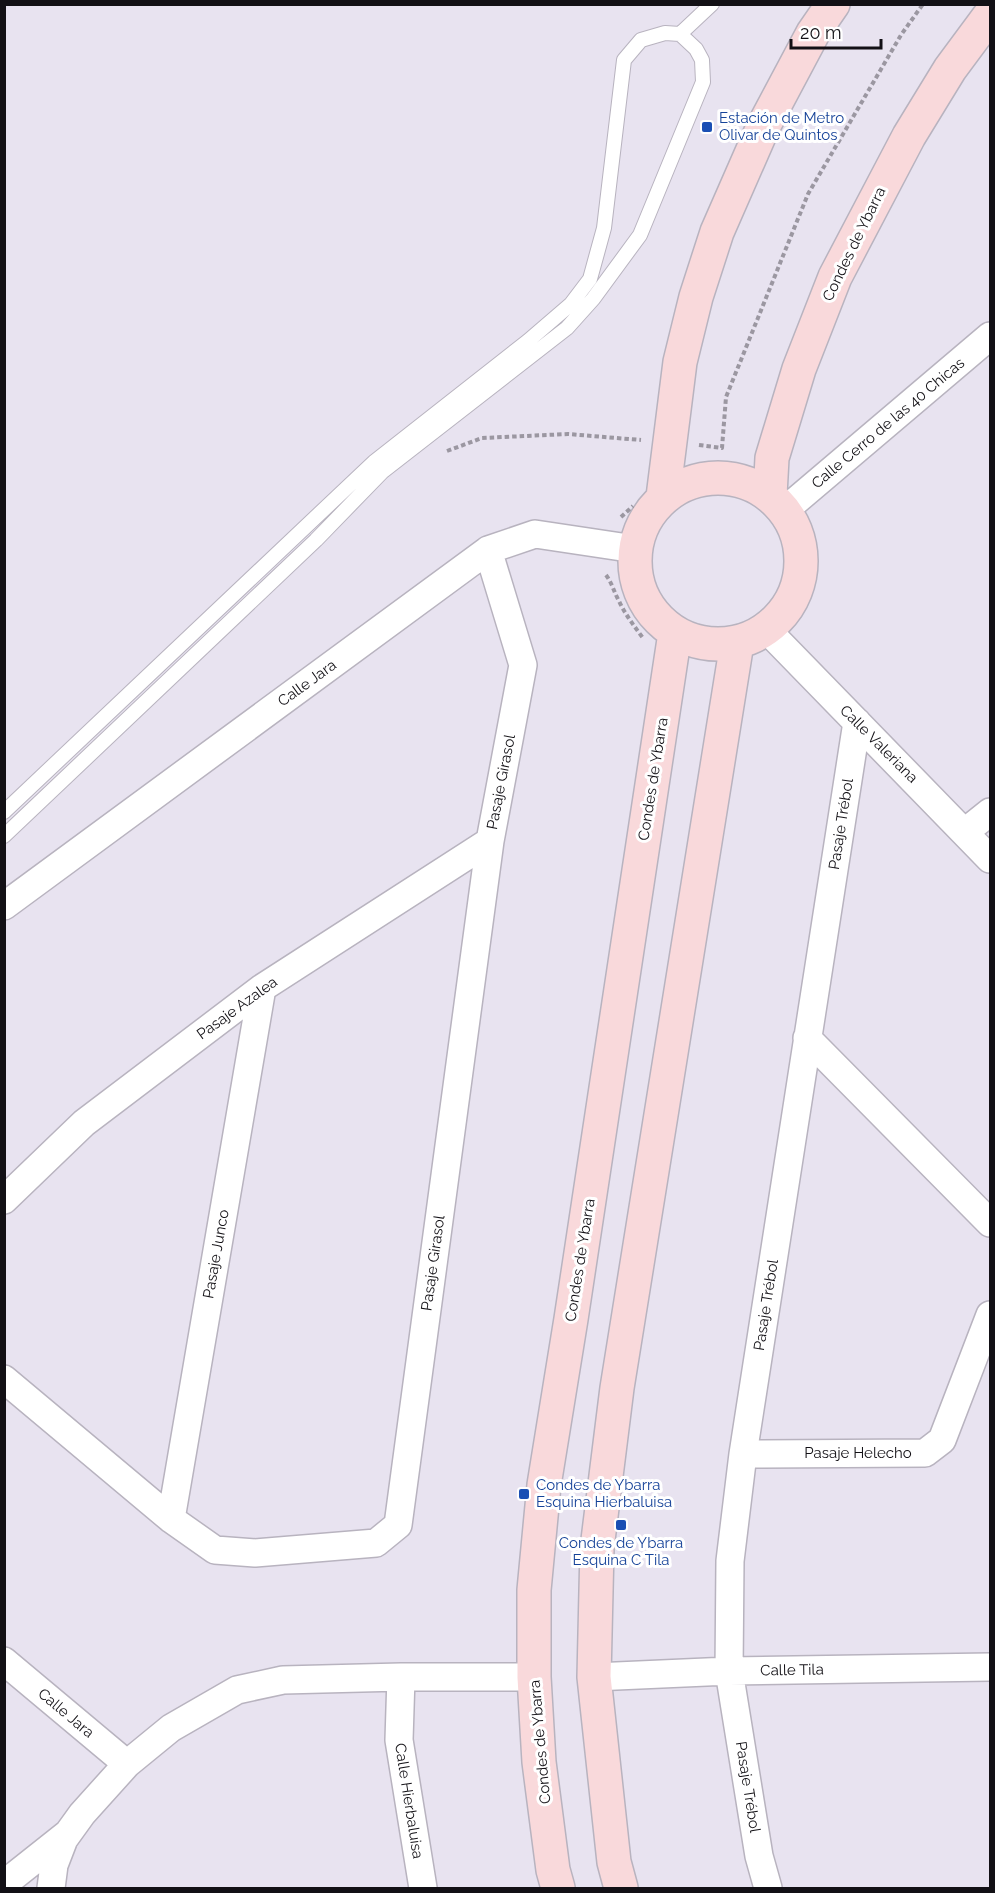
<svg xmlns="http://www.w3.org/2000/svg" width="995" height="1893" viewBox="0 0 995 1893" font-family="Raleway,sans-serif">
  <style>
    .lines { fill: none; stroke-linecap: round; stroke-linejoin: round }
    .service-casing { stroke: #b8b3bf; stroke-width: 16 }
    .minor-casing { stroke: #b8b3bf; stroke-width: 30 }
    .secondary-casing { stroke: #b8b3bf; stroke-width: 36 }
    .path { stroke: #9b97a1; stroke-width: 4; stroke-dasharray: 4.5 3; stroke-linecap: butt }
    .service { stroke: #fff; stroke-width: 14 }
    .minor { stroke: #fff; stroke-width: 27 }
    .secondary { stroke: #f9d9db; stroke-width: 33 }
    .transit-dot { fill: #1a4fb4; stroke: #fff; stroke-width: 2 }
    .labels { text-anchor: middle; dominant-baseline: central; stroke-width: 6; stroke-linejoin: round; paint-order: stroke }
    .transit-label { font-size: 15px; fill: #164399; stroke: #fff; text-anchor: start }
    .street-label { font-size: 15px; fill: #121015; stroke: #fff }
  </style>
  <rect width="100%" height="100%" fill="#e8e3f0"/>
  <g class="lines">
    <defs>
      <path id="service" d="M680 34 712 4
        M4 812 374 462 528 341 571 304 590 279 604 228 624 60 641 40 665 33 680 34 696 49 702 60 703 82 640 235 593 299 567 328 382 472 316 540 4 836"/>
      <path id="minor" d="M785 510 990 336
        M767 630 990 859
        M965 832 990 812
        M4 906 488 550 535 534 635 549
        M807 1038 990 1223
        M4 1200 84 1123 262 988 490 841
        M4 1379 171 1519 215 1550 255 1553 376 1543 398 1525 490 841 523 665 488 550
        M743 1454 925 1453 942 1440 990 1315
        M171 1519 262 988
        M4 1661 127 1764
        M401 1677 399 1740 423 1888
        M594 1677 729 1671 990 1667
        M4 1884 67 1834
        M51 1888 54 1865 64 1839 82 1814 127 1764 171 1728 237 1690 283 1680 401 1677H534
        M768 1888 759 1856 729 1671 730 1561 743 1454 857 722"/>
      <path id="secondary" d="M635 561a83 83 0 1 1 166 0a83 83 0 1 1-166 0Z
        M770 495 772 458 799 369 835 277 909 136 950 69 990 15
        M663 497 680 362 696 297 717 232 763 127 813 33 833 4
        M558 1888 553 1870 539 1762 534 1677V1590L544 1485 571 1319 675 633
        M621 1888 614 1862 594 1677 597 1548 617 1388 737 643"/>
    </defs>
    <use href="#service" class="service-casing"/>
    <use href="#minor" class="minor-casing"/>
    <use href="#secondary" class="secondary-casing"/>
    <path class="path" d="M699 445 722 448 726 397 808 194 901 35 923 4
      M447 451 482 438 568 434 641 440
      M621 517 633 506
      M606 575C612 583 614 592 619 601 625 614 634 626 643 638"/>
    <use href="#service" class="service"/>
    <use href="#minor" class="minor"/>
    <use href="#secondary" class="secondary"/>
  </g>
  <g class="transit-dot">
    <rect x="701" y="121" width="12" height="12" rx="3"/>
    <rect x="518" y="1488" width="12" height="12" rx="3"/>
    <rect x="615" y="1519" width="12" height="12" rx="3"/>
  </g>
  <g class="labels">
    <g class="transit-label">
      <text x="719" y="118">Estación de Metro<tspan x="719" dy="17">Olivar de Quintos</tspan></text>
      <text x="536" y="1485">Condes de Ybarra<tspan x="536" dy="17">Esquina Hierbaluisa</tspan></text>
      <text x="621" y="1543" text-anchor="middle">Condes de Ybarra<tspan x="621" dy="17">Esquina C Tila</tspan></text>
    </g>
    <g class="street-label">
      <text transform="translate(854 244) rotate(-64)">Condes de Ybarra</text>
      <text transform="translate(888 423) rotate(-40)">Calle Cerro de las 40 Chicas</text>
      <text transform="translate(307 683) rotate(-36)">Calle Jara</text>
      <text transform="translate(879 744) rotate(45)">Calle Valeriana</text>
      <text transform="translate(653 779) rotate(-81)">Condes de Ybarra</text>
      <text transform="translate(501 782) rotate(-79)">Pasaje Girasol</text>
      <text transform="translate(841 824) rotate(-81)">Pasaje Trébol</text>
      <text transform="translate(237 1008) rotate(-36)">Pasaje Azalea</text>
      <text transform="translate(216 1254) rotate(-80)">Pasaje Junco</text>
      <text transform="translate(580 1260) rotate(-81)">Condes de Ybarra</text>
      <text transform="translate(433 1263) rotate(-82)">Pasaje Girasol</text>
      <text transform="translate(766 1305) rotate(-81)">Pasaje Trébol</text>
      <text x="858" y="1453">Pasaje Helecho</text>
      <text transform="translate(792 1670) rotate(-1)">Calle Tila</text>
      <text transform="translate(66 1713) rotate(40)">Calle Jara</text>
      <text transform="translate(540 1742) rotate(-95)">Condes de Ybarra</text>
      <text transform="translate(748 1787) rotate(81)">Pasaje Trébol</text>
      <text transform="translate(409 1801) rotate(81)">Calle Hierbaluisa</text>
    </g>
  </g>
  <rect width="995" height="1893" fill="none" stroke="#121015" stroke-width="12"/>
  <path d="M791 39v9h90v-9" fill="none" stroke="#121015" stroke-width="3"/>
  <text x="800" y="39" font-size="18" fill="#121015" stroke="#ffffff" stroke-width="4.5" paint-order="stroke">20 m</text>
</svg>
